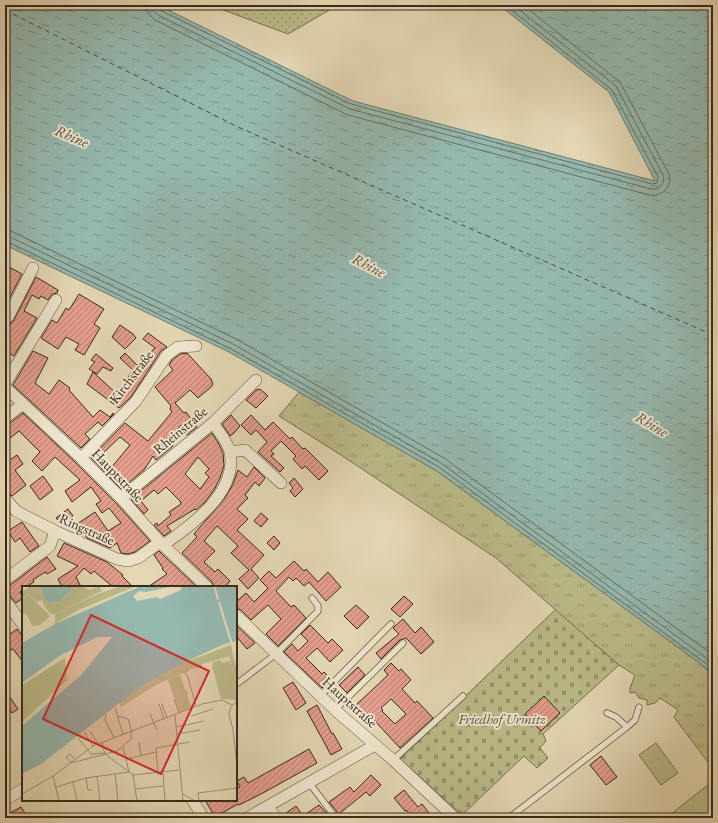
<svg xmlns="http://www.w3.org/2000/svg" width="718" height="823" viewBox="0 0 718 823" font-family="'EB Garamond',serif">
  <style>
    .grass { fill: url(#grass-dots); stroke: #797252 }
    .cemetery { fill: url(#cemetery-stones); stroke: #797252 }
    .park { fill: url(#park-tufts); stroke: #797252 }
    .pitch { fill: #bbbc89; stroke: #797252 }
    .water { fill: url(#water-ripples); stroke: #6f7f74 }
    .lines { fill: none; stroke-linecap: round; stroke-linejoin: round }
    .shore { stroke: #667165; stroke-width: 1 }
    .ferry { stroke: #4e4d40; stroke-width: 1; stroke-dasharray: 5 4; stroke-linecap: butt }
    .building { fill: url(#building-hatch); stroke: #37291b; fill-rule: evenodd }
    .service-casing { stroke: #625541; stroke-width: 7 }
    .minor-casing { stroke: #625541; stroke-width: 12 }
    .service { stroke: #ede6ce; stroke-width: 5.5 }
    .minor { stroke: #ede6ce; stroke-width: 11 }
    .labels { text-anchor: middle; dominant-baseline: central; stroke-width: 4; stroke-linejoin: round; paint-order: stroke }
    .street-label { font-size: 14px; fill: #37291b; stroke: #ede6ce }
    .park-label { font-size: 14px; font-style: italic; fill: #584e36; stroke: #ede6ce }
    .water-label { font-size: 15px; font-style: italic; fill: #4e4d40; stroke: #ede6ce }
    .inset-river { fill: none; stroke: #95b9af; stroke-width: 2 }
    .inset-road { fill: none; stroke: #9f9277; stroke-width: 1 }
    .view { fill: #d62828; fill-opacity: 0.15; stroke: #d62828; stroke-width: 2 }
    .inset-edge { fill: none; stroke: #37291b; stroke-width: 2 }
  </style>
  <defs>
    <pattern id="grass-dots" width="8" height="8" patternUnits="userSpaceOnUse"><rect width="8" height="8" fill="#bbbc89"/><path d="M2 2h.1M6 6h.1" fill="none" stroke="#99996f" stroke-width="1.8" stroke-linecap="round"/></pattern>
    <pattern id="cemetery-stones" width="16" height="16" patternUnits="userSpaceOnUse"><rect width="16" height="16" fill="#bbbc89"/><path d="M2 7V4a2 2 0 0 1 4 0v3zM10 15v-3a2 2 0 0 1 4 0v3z" fill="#99996f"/></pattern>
    <pattern id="park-tufts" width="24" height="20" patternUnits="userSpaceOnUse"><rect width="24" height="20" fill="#bbbc89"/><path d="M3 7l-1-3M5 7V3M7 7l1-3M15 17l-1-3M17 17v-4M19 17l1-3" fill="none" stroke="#99996f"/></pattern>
    <pattern id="water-ripples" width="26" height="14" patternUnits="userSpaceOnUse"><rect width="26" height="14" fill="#95b9af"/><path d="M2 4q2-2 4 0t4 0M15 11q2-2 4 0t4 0" fill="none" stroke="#7a968e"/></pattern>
    <pattern id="building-hatch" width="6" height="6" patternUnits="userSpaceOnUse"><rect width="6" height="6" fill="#e59e8e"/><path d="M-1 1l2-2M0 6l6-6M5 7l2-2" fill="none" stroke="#ba8173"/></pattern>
  </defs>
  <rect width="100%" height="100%" fill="#e4d8b4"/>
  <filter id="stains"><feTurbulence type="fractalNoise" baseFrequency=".005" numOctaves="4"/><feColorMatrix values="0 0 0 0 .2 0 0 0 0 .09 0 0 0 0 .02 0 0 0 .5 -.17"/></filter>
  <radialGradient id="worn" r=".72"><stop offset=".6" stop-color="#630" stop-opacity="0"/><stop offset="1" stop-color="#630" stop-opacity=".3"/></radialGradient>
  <path class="grass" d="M210 5H338L288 34Z"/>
  <path class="cemetery" d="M556 609 619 665 543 734 546 741 540 748 548 758 537 768 524 756 462 815 400 759Z"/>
  <path class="park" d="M299 392 437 471 701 664 713 676V769L674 717 678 710 660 698 655 703 647 705V700L639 698 635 692 630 693V688L635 675 619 665 496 558 341 455 279 416Z"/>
  <path class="pitch" d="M656 743 678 773 661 785 639 755Z
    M709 784 713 789V818H666Z"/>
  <path class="water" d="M5 5H158L353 101 655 181 609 92 499 5H713V674L701 664 437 471 229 352 5 245Z"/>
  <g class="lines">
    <path class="shore" d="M147 5 148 13 155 20 348 115 649 195C663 197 672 187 669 174L620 82 523 5
      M153 5 154 11 158 15 350 109 651 189C660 190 665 184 663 175L616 86 513 5
      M158 5V8L160 10 351 104 652 184 657 183 658 177 612 90 505 5
      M5 230 13 232 236 339 444 458 713 655
      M5 236 10 237 233 344 441 463 713 663
      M5 241 8 242 231 349 439 467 713 669"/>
    <path class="ferry" d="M5 10 238 127 713 335"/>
  </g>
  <path class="building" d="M9 267 22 274 5 307V269L7 270Z
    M36 277 58 290 57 293 52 294 48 300 41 296 39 299 32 295 24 311 37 318 14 356 5 351V333L10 324 14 320Z
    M79 294 104 309 94 324 100 328 84 355 75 350 79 344 66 337 58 349 41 338 52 320 57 323 66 308 69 310Z
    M120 325 133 334 136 338 125 349 112 337Z
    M148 333 167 347 161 351 131 397 119 408 87 384 93 372 117 394 133 370 120 358 125 353 137 365 155 348 143 339Z
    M33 351 48 358 35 383 49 394 59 380 70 388 69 390 93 417 100 410 110 417 113 413 114 414 102 426 98 422 85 434 90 439 81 448 13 385Z
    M187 353 211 379 213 384 211 387 198 398 190 390 175 403 184 413 186 412 197 427 187 435 181 425 169 440 173 446 156 460 153 456 144 470 121 489 91 458 125 423 148 441 172 412 170 409 171 406 155 387 173 370 169 365 172 360 180 354ZM120 437 130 445 111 468 100 456Z
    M96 354 113 368 111 371 103 367 97 374 89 369 95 362 91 360Z
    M260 389 268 396 256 408 246 400 256 390Z
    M23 413 76 463 116 503 150 541 135 552 128 554 121 553 117 543 110 548 87 538 77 524 95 512 108 531 121 523 109 508 102 513 96 504 101 501 91 487 72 502 65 491 80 480 55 457 42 471 32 461 40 452 19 431 10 438 5 431V425L9 424Z
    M231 415 240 426 234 433 230 436 222 424Z
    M251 415 265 430 273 422 290 439 292 437 303 449 305 448 328 471 319 480 305 466 302 469 293 459 296 456 281 441 271 451 274 454 271 456 284 468 280 472 258 452 267 442 256 430 251 435 241 425Z
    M212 433 219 444 223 453 224 466 220 478 214 490 205 502 196 510 195 509 167 526 171 531 164 536 154 525 157 523 158 526 171 515 169 512 181 504 180 501 166 487 158 494 154 490 141 501 148 510 144 514 131 499ZM198 457 209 469 205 473 209 477 200 489 185 474Z
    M17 455 23 464 15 470 26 485 12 496 8 492 5 491V463Z
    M254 467 265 478 259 486 255 482 245 495 248 498 237 509 248 519 237 530 264 555 251 569 259 578 248 589 239 579 249 570 231 553 238 546 217 526 204 541 215 551 204 562 215 572 218 569 230 581 225 587H214L212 582 182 553 197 537 194 534 225 498 233 484 238 470 247 477Z
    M43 476 53 490 40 500 30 486Z
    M294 478 303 489 295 497 290 491 293 488 289 483Z
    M68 509 73 516 62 525 56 518Z
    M261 513 268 519 261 527 254 521Z
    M22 522 39 546 30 552 20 538 15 542 8 531Z
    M274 536 280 543 274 550 267 543Z
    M64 543 107 562 123 575 122 576 133 587H113L94 571 91 574 84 568 76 577 80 585 77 587H62L58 579 78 566 57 556Z
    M159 551 197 587H148L167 574 162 569 163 568 154 555Z
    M47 557 56 569 47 574 45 572 33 580 34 582 26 587H23V589L20 592 23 598 16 603 10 596 5 593V587L9 586Z
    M294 561 304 571 306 569 318 582 328 572 341 587 326 601 309 582 304 586 296 578 293 581 289 577 276 591 291 607 294 605 306 618 278 646 266 634 281 619 268 605 251 620 241 610 236 608V602L246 593 254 602 268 588 260 580 269 571 276 578Z
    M404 596 413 604 400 617 391 609Z
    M356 605 369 617 357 629 344 616Z
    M403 619 415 633 421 627 434 642 421 654 406 638 400 640 381 659 376 653 399 634 393 628Z
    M236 625 255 643 247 649 236 636Z
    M310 625 328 643 332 639 343 650 330 662 317 648 306 658 322 674 324 672 331 679 322 688 284 652 292 644 298 651 308 641 301 634Z
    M17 629 23 637V662L13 649 9 651 5 645V638Z
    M391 663 399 671 401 669 411 680 402 689 415 703 417 701 433 718 400 748 373 719 371 721 356 705 388 675 384 670ZM391 699 406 714 395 724 382 711 383 710 381 708Z
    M358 667 365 675 347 693 339 685Z
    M293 682 306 703 296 710 283 688Z
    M5 690 18 709 12 713 5 702Z
    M544 696 560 713 541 731 525 714Z
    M317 705 332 734 333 733 342 749 331 755 307 711Z
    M309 749 317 763 263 793 239 805 238 804 215 817 205 800H236V789L240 787 237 781 244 777 248 783Z
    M601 756 617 777 606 785 590 765Z
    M371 775 381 785 370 796 366 792 339 814 329 802 350 787 354 792Z
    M404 790 418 807 422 804 433 818H413L406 810 405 811 394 798Z
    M319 805 331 818H283L282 816 296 806 303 816Z
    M21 807 28 818H13L10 813Z"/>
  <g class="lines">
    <defs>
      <path id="service" d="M238 683 276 654 318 611V606L312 598
        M320 696 391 624
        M335 710 403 643
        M607 713 616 717 627 727
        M393 760 463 696
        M310 784 336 818
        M509 818 627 727 635 720 639 707"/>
      <path id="minor" d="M5 319 8 317 33 268
        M5 384 56 300
        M5 387 81 458 121 498 160 542 207 587
        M5 418 23 404
        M230 452 245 450 281 483
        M81 458 136 401 167 355 178 347 196 346
        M5 498 16 511 55 531 117 559 128 561 138 558 160 542
        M121 498 213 423 256 380
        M163 545C191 526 238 492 230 452 228 442 219 432 213 423
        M5 580 50 546 55 531
        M5 600 23 625
        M236 615 336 711 393 760 455 818
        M5 800 23 789
        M192 800 204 818
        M268 807 276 818
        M247 818 375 745"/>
    </defs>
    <use href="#service" class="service-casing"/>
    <use href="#minor" class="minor-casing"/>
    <use href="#service" class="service"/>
    <use href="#minor" class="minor"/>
  </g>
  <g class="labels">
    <g class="street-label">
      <text transform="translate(131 377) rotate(-53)">Kirchstraße</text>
      <text transform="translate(180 430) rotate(-40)">Rheinstraße</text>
      <text transform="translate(118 475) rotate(46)">Hauptstraße</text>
      <text transform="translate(87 529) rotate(24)">Ringstraße</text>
      <text transform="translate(350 702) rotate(42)">Hauptstraße</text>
    </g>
    <g class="park-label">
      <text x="502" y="719">Friedhof Urmitz</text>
    </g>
    <g class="water-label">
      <text transform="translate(72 136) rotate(23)">Rhine</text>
      <text transform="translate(369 265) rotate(27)">Rhine</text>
      <text transform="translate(652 424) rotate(30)">Rhine</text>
    </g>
  </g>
  <g transform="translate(22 586)">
    <rect width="215" height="215" fill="#e4d8b4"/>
    <path d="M8 0H14L20 14 15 16 6 8 0 12V6ZM99 0H115L56 24 33 38V28L76 8ZM211 69 215 86V98L207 70ZM43 72 45 94 0 136V99Z" fill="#bbbc89"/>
    <path d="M14 0H19L21 11 28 17H34L44 10 49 5V0H60L68 4 77 0 80 5 33 28H29L23 21ZM6 8 28 30 18 39 10 40 4 27 0 29V12Z" fill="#bbbc89"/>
    <path d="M158 88 163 104 167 107 165 108 169 121 157 126 146 94Z" fill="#bbbc89"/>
    <path d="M209 59 211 69 180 78V81L168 83 163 89 160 87 134 99 99 121 97 116 118 101 163 76Z" fill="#bbbc89"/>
    <path d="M198 74 200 77 208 75 215 98 214 114 199 113 190 80 191 76Z" fill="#bbbc89"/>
    <path d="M19 0H49V5L36 16 28 17 21 11ZM119 0H153L124 6 117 5 111 10 115 15 135 11 138 13 159 4 160 0H215V55L202 58 163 76 118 101 19 178 0 188V140L59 89 90 51H75L37 70 0 97V57L33 38Z" fill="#95b9af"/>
    <path d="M191 0H193L211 58 209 59Z" fill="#e4d8b4"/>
    <path class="inset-river" d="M0 150 55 107 128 43 215 7"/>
    <path class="inset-road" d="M165 88 174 120M152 113 157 127M215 115 209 121 207 128 211 144 215 180M137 118 142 133M140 118 145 132M93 121 101 149M84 128 83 133 92 152M128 128 135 144M153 129 161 215M96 130 106 133 110 146M169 130 191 123M154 141 182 135M68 145 76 158M62 146 71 160M155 148 178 144M56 152 69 168 83 167M117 156 119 170M80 157 83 168 111 189 157 184M101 161 107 186M52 173 48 168 44 171 48 176H53L95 165 109 153V146M105 173 134 166M141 187 143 215M93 188 96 215M136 188 134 162 168 156M111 189 115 215M31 190 37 215M75 190 78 215M64 192 66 204H70M51 196 55 215M34 201 64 192 107 186M113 203 141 200M0 208 31 190 71 160 180 118 200 114 210 119M161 208 173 215M177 215 176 207 215 202"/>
    <path class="view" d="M69 29 187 85 139 188 21 133Z"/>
    <rect width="215" height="215" class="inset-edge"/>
  </g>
  <rect width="718" height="823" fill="none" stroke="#e4d8b4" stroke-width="20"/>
  <rect x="6" y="6" width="706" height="811" fill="none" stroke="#37291b" stroke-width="2"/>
  <rect x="10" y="10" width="698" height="803" fill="none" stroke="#37291b"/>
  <rect width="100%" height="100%" filter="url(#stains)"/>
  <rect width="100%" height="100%" fill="url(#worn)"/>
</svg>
